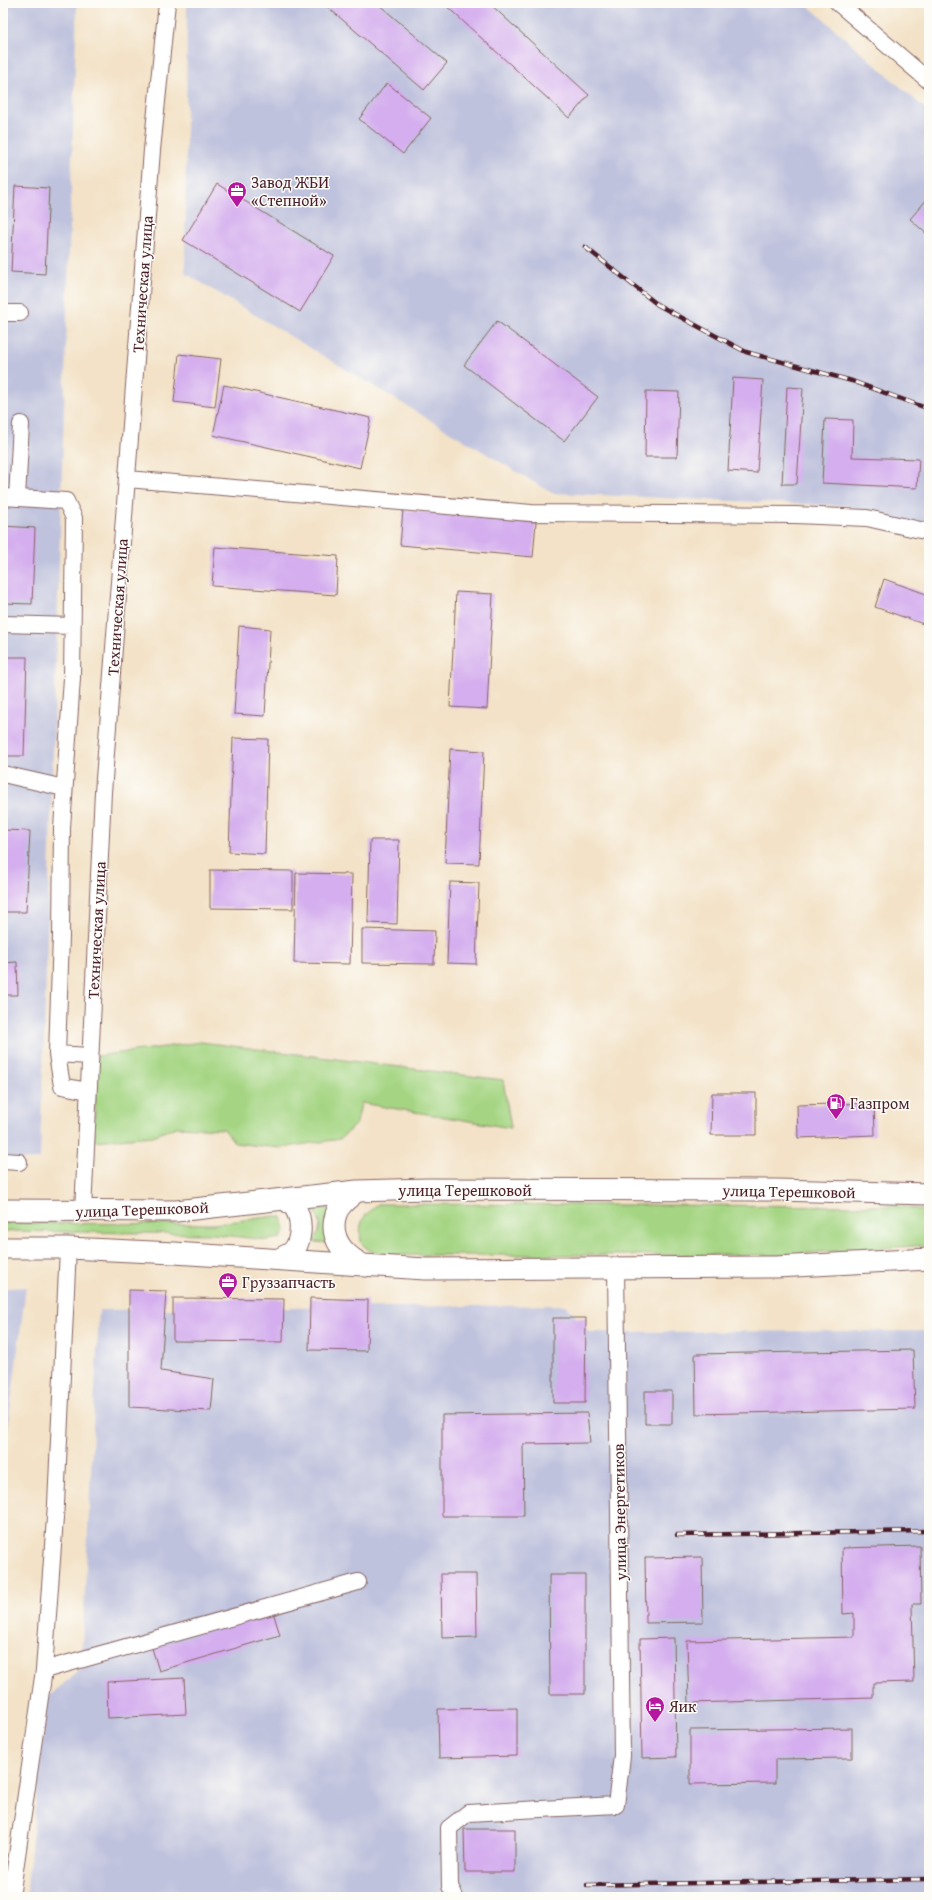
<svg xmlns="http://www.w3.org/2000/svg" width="932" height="1900" viewBox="0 0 932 1900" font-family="'Gentium Book Plus',serif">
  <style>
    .industrial { fill: #bfc2dd }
    .green { fill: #a5d583; stroke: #787a57 }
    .building { fill: #d4aeee }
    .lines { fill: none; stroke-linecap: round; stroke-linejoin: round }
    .minor-casing { stroke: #856362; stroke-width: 18 }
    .major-casing { stroke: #856362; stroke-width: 23 }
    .minor { stroke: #fff; stroke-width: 16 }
    .major { stroke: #fff; stroke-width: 21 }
    .rail-casing { stroke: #4a1f2b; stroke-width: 4.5 }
    .rail { stroke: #fdfcf7; stroke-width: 3; stroke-dasharray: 9; stroke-linecap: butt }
    .labels { text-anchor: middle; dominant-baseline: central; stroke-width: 3; stroke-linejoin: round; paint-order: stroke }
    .poi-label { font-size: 16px; fill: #4a1f2b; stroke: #fdfcf7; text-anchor: start }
    .street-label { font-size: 16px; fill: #4a1f2b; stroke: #fdfcf7 }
  </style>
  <rect width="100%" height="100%" fill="#fdfcf7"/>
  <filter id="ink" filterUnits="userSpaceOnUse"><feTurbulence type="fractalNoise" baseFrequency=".025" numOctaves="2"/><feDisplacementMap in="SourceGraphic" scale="8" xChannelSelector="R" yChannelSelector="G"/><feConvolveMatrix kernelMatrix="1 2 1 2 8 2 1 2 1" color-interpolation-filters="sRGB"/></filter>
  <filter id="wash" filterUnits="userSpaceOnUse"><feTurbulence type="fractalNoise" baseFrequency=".012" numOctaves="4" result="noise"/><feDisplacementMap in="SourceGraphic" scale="16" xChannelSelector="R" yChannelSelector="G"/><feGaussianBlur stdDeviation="0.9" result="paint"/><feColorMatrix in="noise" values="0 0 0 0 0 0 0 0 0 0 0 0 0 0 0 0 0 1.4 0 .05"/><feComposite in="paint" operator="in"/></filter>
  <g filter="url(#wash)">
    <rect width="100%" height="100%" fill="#f3e2c7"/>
    <path class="industrial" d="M3 3H77L40 1159 3 1160Z
      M187 3H805L929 112V532L848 506 552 493 185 273Z
      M26 1287 3 1464V1288Z
      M566 1305 589 1332 929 1331V1897H26L47 1698 81 1669 99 1310Z"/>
    <path class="green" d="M201 1042 503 1080 511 1128 361 1103 357 1123 340 1139 279 1148 235 1143 224 1129 176 1127 153 1136 94 1141 97 1056Z
      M378 1204 899 1206 929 1211V1245L776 1255H384L370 1251 361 1243C359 1221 361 1218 378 1204Z
      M331 1208 333 1243 313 1242C321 1228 323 1224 313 1209Z
      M275 1216 282 1217 285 1230 281 1238 267 1240 214 1234 3 1231V1223L214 1224Z"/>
    <g id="blocks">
      <path class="building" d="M323 3H377L447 63 424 90Z
        M443 3H489L589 95 569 118Z
        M387 83 431 118 403 154 359 119Z
        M217 184 334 256 300 312 183 240Z
        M15 186 49 188 45 274 11 272Z
        M929 197V236L910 219Z
        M497 321 598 397 564 441 464 365Z
        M179 354 221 359 215 407 174 402Z
        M733 378 763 380 757 473 728 471Z
        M224 385 371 418 360 468 213 435Z
        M787 387 803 388 797 484H782Z
        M646 391 679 392 677 457H645Z
        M825 419 853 420 852 457 919 459 917 488 822 483Z
        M403 510 536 522 533 557 400 545Z
        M3 526 35 528 32 604 3 603Z
        M215 547 338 556 336 595 212 586Z
        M884 579 929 595V626L875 607Z
        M456 592 493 594 487 709 450 707Z
        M239 626 270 629 265 716 234 714Z
        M3 657H27L24 756H3Z
        M233 738 268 739 265 854 229 852Z
        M450 749 484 751 479 864 445 863Z
        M3 830 30 831 26 912H3Z
        M370 840H399L397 924 368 923Z
        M210 870 293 871V909L210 908Z
        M296 873 352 874 350 964 294 963Z
        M450 882 479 883 476 964 447 963Z
        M362 929 435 931 434 964 362 963Z
        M17 962 18 995H3V963Z
        M712 1093H756V1135H711Z
        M874 1103 875 1135 798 1138 797 1105Z
        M129 1290 166 1291 161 1371 214 1379 211 1411 129 1407Z
        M173 1298 284 1299 283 1342 173 1341Z
        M310 1298 368 1300 367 1351 309 1350Z
        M553 1318H586L585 1403H553Z
        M913 1350 915 1409 696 1414 695 1354Z
        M645 1391H672V1424H645Z
        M587 1413 590 1443 523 1444 524 1516H442V1415Z
        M920 1546 921 1604H912L914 1682 873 1683V1698L689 1703 687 1641 854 1637V1613L843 1614 842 1548Z
        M702 1557 703 1622 646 1623 645 1558Z
        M441 1574H476L477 1637 442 1638Z
        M549 1575H585V1694H550Z
        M273 1612 280 1635 159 1671 152 1648Z
        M674 1638 676 1757 642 1758 640 1639Z
        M184 1678 186 1714 108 1718 107 1682Z
        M517 1708V1756L439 1758 438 1709Z
        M852 1728V1758L775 1759V1783L690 1784V1730Z
        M464 1829H515V1872H465Z"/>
    </g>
  </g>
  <g filter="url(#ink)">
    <use href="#blocks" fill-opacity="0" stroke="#856362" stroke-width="1"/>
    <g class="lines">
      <defs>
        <path id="minor" d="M838 3 929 81
          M3 313H20
          M127 479 531 513 795 515 867 518 929 532
          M3 497 66 501 74 518 72 678 62 828 61 936 57 1054 62 1086 88 1091
          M17 498 21 424
          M3 624 72 626
          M3 774 64 788
          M57 1054 89 1056
          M3 1161 19 1162
          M83 1211 103 792 152 150 167 3
          M44 1670 358 1582
          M11 1897 44 1670 56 1504 68 1248
          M455 1897 450 1886 449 1828 468 1813 616 1805 622 1756 616 1267"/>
        <path id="major" d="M357 1191C349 1198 339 1204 336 1214 328 1239 345 1256 365 1266
          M3 1210 176 1211 357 1191 427 1189 776 1190 929 1194
          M3 1248H68L174 1253 425 1269 776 1267 929 1259
          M279 1259C283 1257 287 1255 291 1253 302 1244 303 1220 295 1208 293 1205 288 1202 285 1199"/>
      </defs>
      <use href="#minor" class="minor-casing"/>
      <use href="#major" class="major-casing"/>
      <use href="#minor" class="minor"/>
      <use href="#major" class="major"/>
      <defs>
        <path id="rail" d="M585 247 658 305 746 352 852 381 929 409
          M677 1535 929 1531
          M587 1885 929 1879"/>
      </defs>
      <use href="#rail" class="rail-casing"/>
      <use href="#rail" class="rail"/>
    </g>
  </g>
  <defs>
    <symbol id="office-pin" viewBox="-11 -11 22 30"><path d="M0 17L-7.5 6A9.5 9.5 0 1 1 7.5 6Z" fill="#b5179e" stroke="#fdfcf7"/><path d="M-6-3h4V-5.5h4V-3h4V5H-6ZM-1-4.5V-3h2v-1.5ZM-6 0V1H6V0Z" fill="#fff"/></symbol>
    <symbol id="fuel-pin" viewBox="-11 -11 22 30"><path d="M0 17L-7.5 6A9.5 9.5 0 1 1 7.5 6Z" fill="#b5179e" stroke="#fdfcf7"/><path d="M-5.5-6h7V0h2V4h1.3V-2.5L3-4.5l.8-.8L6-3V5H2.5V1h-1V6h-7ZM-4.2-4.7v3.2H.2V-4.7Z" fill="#fff"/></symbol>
    <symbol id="hotel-pin" viewBox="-11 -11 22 30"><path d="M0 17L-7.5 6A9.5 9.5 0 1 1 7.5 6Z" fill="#b5179e" stroke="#fdfcf7"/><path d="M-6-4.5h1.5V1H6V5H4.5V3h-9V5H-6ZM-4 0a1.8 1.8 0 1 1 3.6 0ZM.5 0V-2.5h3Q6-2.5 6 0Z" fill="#fff"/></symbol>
  </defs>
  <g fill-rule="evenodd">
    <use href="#office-pin" x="226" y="180" width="22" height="30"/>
    <use href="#fuel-pin" x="825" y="1092" width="22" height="30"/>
    <use href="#office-pin" x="217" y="1271" width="22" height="30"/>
    <use href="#hotel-pin" x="644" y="1695" width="22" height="30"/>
  </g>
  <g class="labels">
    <g class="poi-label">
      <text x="251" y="182">Завод ЖБИ<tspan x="251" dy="18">«Степной»</tspan></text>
      <text x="850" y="1103">Газпром</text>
      <text x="242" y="1282">Груззапчасть</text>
      <text x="669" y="1706">Яик</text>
    </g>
    <g class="street-label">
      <text transform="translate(142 284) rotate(-86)">Техническая улица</text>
      <text transform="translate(117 607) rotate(-86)">Техническая улица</text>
      <text transform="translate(96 930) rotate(-87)">Техническая улица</text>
      <text x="465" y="1190">улица Терешковой</text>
      <text transform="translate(789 1191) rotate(1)">улица Терешковой</text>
      <text transform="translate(142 1209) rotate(-2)">улица Терешковой</text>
      <text transform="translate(619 1512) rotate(-91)">улица Энергетиков</text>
    </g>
  </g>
  <rect width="932" height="1900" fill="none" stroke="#fdfcf7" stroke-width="16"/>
</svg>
